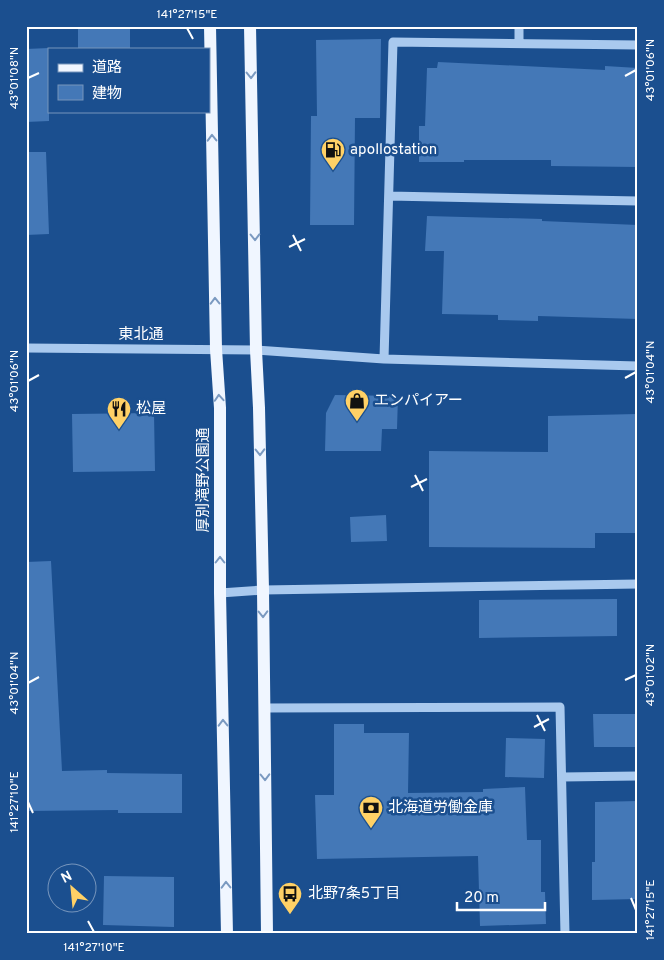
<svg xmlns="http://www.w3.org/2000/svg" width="664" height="960" viewBox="0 0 664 960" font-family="Overpass,'Noto Sans JP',sans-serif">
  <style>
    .building { fill: #4478b7 }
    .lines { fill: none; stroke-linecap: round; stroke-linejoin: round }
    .minor { stroke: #a9c9ee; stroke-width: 9 }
    .major { stroke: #f0f6ff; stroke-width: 12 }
    .oneway { stroke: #7b9ac1 }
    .ticks { fill: none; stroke: #fff; stroke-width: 2 }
    .labels { text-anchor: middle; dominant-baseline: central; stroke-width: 5; stroke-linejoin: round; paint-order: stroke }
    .poi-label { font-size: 15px; fill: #fff; stroke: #1b4f8f; text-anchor: start }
    .street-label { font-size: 15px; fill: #fff; stroke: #1b4f8f }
    .neatline { fill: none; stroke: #fff; stroke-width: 2 }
    .ticks-label { font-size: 12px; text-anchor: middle; fill: #fff }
  </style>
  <rect width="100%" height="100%" fill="#1b4f8f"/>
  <path class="building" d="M78 26H130V49H78Z
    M381 39 380 118H355L354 225H310L311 116H317L316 40Z
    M49 48V121L26 122V49Z
    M438 62 605 70V66L638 68V167L551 166V160H464V162H419V126H425L427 68H437Z
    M26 152H46L49 234 26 235Z
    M427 216 542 219V221L638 225V319L538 316V321L498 320V315L442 314 444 251H425Z
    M335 395 398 396 397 429H382L381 451H325L326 413Z
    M154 413 155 471 73 472 72 414Z
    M637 414 638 533H595V548L429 547V451L548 452V416Z
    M386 515 387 541 351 542 350 517Z
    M51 561 62 771 107 770V773L182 774V813H118V810L26 811V562Z
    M617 599V636L479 638V600Z
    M593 714H637V747H594Z
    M334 724H364V733H409L408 793 483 792V789L525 787 527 840H541V892H545L546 924 480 926 478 856 317 859 315 795H334Z
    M506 738 545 739 544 778 505 777Z
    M638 801V899L592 900V862H595V802Z
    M104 876 174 877V927L103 925Z"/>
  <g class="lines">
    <path class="minor" d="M519 26V43
      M389 196 638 201
      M26 348 256 350 384 359 638 366
      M384 359 393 42 638 45
      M220 593 263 590 638 584
      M264 708 560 707 565 934
      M562 777 638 776"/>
    <path class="major" d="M210 26 216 349 220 408V593L227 934
      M250 26 256 350 259 408 263 590 267 934"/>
  </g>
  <defs><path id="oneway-chevron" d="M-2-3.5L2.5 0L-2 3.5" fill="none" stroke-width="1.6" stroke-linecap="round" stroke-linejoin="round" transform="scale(1.25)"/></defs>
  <g class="oneway">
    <use href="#oneway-chevron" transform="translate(251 75) rotate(89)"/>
    <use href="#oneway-chevron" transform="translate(212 138) rotate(-91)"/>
    <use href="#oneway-chevron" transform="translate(255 237) rotate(89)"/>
    <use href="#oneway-chevron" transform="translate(215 301) rotate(-91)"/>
    <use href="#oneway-chevron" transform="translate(219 398) rotate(-94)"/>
    <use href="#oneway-chevron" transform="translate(260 452) rotate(89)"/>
    <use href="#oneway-chevron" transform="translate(220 560) rotate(-90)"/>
    <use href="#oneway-chevron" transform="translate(263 614) rotate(89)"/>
    <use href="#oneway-chevron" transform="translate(223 723) rotate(-91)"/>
    <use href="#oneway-chevron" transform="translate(265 777) rotate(89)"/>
    <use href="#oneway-chevron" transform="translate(226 885) rotate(-91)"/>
  </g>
  <path class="ticks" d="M187 28 193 39M625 76 636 70M28 78 39 73M293 235 301 251M289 247 305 239M625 378 636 372M28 381 39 375M415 475 423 491M411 487 427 479M625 680 636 675M28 683 39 677M537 715 545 731M534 727 549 719M28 802 33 813M631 898 636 910M88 921 94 932"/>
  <defs>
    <symbol id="fuel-pin" viewBox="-11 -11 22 30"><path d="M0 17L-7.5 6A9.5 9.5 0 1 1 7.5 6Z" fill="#ffd166" stroke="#1b4f8f"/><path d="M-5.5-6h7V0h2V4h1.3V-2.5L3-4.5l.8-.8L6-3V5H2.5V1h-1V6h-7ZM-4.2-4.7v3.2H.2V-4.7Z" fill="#111"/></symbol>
    <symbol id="shop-pin" viewBox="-11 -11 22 30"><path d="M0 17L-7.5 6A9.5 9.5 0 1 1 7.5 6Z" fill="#ffd166" stroke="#1b4f8f"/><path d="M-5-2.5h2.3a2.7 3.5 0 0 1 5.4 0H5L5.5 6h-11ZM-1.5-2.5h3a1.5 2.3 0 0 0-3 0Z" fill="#111"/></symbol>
    <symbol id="restaurant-pin" viewBox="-11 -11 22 30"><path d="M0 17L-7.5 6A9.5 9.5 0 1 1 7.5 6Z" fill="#ffd166" stroke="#1b4f8f"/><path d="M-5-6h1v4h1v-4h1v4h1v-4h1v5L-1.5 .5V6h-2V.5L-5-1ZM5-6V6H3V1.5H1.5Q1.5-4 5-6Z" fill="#111"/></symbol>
    <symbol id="bank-pin" viewBox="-11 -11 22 30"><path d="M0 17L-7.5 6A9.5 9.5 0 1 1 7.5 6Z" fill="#ffd166" stroke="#1b4f8f"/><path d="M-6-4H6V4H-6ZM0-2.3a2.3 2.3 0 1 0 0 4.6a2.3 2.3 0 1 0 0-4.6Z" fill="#111"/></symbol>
    <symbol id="bus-pin" viewBox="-11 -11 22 30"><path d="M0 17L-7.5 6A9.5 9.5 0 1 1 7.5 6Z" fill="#ffd166" stroke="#1b4f8f"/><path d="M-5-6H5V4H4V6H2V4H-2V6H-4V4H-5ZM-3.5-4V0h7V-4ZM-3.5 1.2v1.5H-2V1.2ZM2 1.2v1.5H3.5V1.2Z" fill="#111"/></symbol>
  </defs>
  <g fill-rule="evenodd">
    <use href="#fuel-pin" x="319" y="136" width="28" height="38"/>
    <use href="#shop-pin" x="343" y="387" width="28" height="38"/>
    <use href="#restaurant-pin" x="105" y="395" width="28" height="38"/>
    <use href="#bank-pin" x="357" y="794" width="28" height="38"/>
    <use href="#bus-pin" x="276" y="880" width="28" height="38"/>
  </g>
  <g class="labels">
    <g class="poi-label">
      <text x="350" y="150">apollostation</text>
      <text x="374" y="401">エンパイアー</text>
      <text x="136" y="409">松屋</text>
      <text x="388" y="808">北海道労働金庫</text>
      <text x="308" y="894">北野7条5丁目</text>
    </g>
    <g class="street-label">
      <text x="141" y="335">東北通</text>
      <text transform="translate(204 480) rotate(-90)">厚別滝野公園通</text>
    </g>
  </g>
  <rect width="664" height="960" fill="none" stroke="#1b4f8f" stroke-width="55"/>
  <rect x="48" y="48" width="162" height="65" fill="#1b4f8f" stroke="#7695bc"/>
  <rect x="58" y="64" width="25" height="8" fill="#f0f6ff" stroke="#7695bc"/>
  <text x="92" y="72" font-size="15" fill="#ffffff">道路</text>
  <rect x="58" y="85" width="25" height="15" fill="#4478b7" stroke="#7695bc"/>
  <text x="92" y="98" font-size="15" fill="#ffffff">建物</text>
  <g transform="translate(72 888) rotate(333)"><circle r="24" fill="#1b4f8f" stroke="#7695bc"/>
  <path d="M0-4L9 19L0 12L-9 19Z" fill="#ffd166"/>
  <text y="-8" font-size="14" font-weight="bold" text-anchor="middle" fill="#ffffff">N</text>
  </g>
  <path d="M457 902v8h88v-8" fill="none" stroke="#ffffff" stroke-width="2.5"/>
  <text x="464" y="902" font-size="15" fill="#ffffff" stroke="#1b4f8f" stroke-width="4" paint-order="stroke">20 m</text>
  <rect x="28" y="28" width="608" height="904" class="neatline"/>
  <g class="ticks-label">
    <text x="187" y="18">141°27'15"E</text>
    <text transform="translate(650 70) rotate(-90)" y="4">43°01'06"N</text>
    <text transform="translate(14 78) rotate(-90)" y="4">43°01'08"N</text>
    <text transform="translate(650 372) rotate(-90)" y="4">43°01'04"N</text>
    <text transform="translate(14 381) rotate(-90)" y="4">43°01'06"N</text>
    <text transform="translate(650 675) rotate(-90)" y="4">43°01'02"N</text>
    <text transform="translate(14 683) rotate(-90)" y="4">43°01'04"N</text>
    <text transform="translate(14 802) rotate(-90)" y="4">141°27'10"E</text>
    <text transform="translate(650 910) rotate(-90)" y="4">141°27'15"E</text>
    <text x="94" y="951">141°27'10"E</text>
  </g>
</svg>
